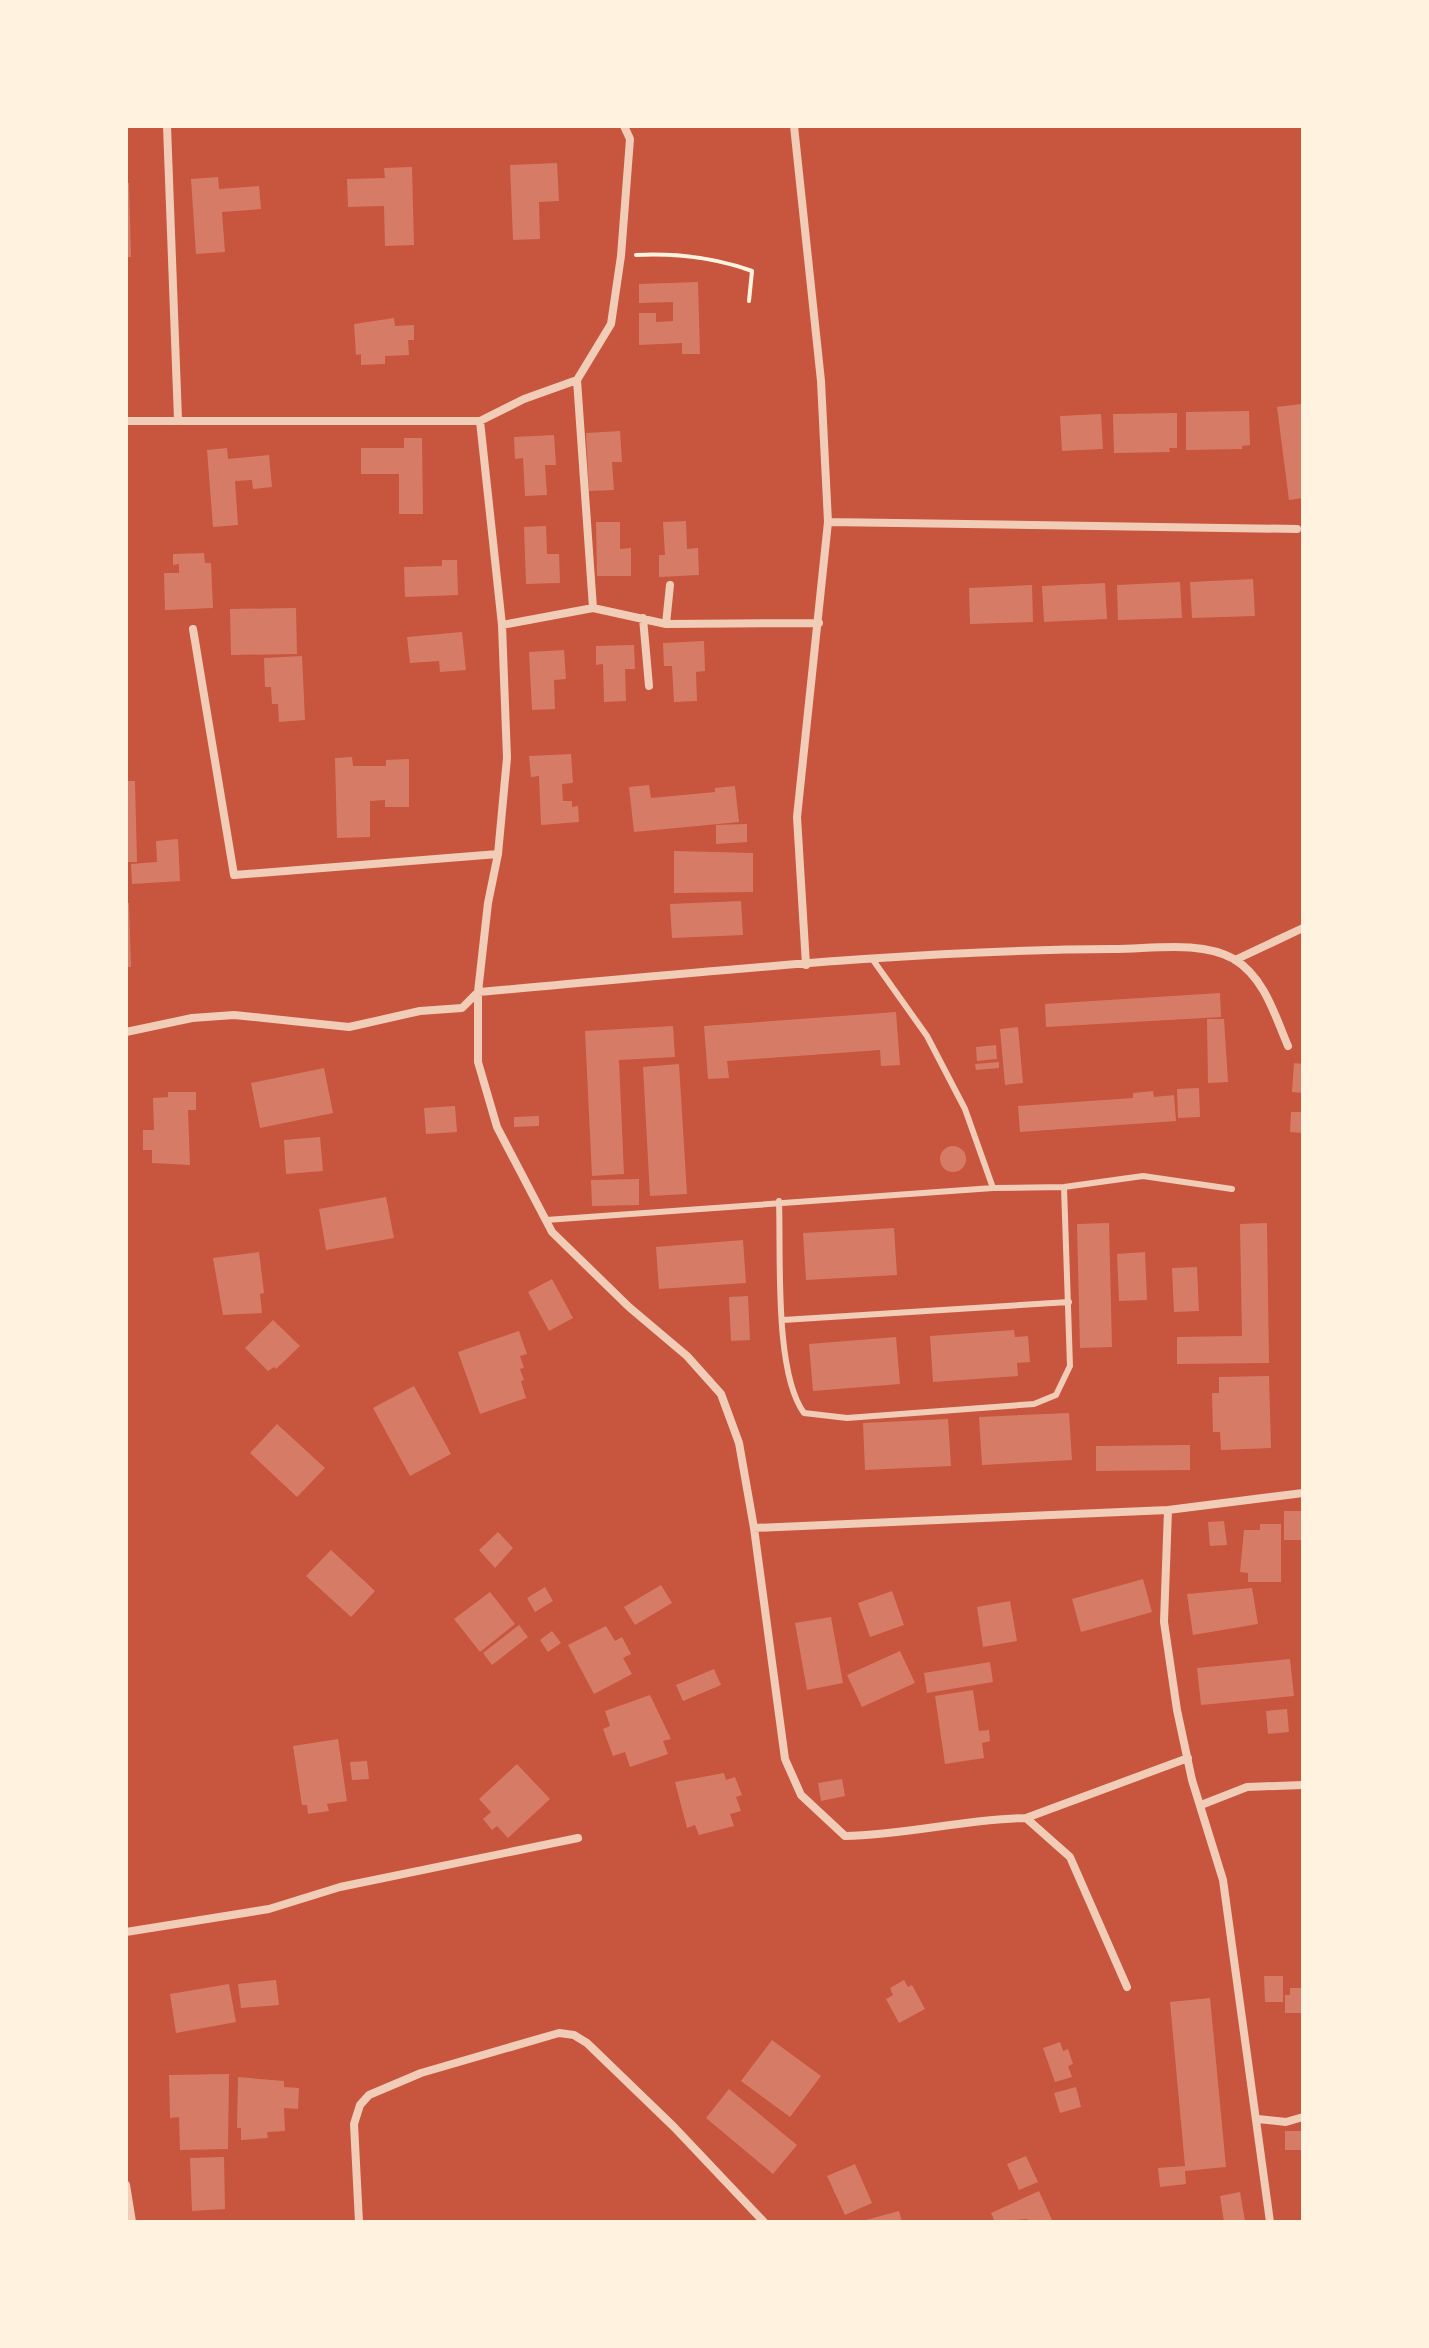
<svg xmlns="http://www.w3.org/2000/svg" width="1429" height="2348" viewBox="0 0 1429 2348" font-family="Poppins,sans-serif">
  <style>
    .building { fill: #d67c66 }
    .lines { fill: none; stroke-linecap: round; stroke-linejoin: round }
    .path { stroke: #fff3e0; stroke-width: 4 }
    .service { stroke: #f1ccb7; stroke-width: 6 }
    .minor { stroke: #f1ccb7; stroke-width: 8 }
  </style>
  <rect width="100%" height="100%" fill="#c8553d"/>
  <path class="building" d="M557 163 559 201 539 202 540 239 513 240 510 165Z
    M412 167 414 245 385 246 384 206 348 207 347 179 385 178 384 168Z
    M218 177 219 189 259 186 261 209 222 212 225 252 196 254 191 179Z
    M126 183H129L131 257H126Z
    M698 282 700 354H682V343L639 345V313H656V322L673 321V302L639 303V284Z
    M394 318 395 326 414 325V340H408L409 355 385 356V364L361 365V354L356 355 354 324Z
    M1301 404 1303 498 1289 500 1277 407Z
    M1249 411 1250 445 1242 446V449L1186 450V412Z
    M1177 413V448H1169L1170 452 1114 453 1113 414Z
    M1101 414 1103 449 1062 451 1060 416Z
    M620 431 622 462H612L614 490 589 491 586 433Z
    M554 435 556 465H545L547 495 525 496 523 458 515 459 514 437Z
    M404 438H422L423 514H399V474H361V448H404Z
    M227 448 228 459 269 455 272 487 253 489 252 480 235 481 238 525 213 527 207 450Z
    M686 521 687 549 698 548 699 575 659 577V555H665L663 522Z
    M596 522H620V549L631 548V576H597Z
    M546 526 547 554H559L560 583 526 584 524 527Z
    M204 553 205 563H211L213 608 165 610 164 573H179V564L173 565V554Z
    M442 560H457L458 595 405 597 404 567 442 566Z
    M1253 579 1255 616 1192 618 1190 582Z
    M1180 582 1182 618 1118 620 1117 585Z
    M1105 583 1107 619 1044 622 1042 586Z
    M1032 585 1033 622 970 624 969 588Z
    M296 608 297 654 231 655 230 609Z
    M462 632 466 670 440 672 439 661 410 663 407 637Z
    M704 641 705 671 696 672 697 701 674 702 672 666H664L663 643Z
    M634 645 635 669H625L626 701 604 702 603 664 596 665V646Z
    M564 650 566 679 554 680 555 709 532 710 529 652Z
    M302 656 305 720 279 722 278 704H272L271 687H265L264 658Z
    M571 754 573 783 562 784 563 801H572V807L578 806 579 822 541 825 539 776 531 777 529 756Z
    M352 757 353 766H386V760L409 759V807H385V800L370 801V837L337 838 335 758Z
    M126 781H135L137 862H126Z
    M649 785 651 798 715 792V788L735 786 739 822 634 832 629 787Z
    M747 824V842L716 844V825Z
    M178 839 180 881 132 884 131 864 157 862 156 841Z
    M674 851 753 853V892L674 893Z
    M741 901 743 935 672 938 670 904Z
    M126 903H129L131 967H126Z
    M1220 993 1221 1017 1046 1027 1045 1004Z
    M896 1012 900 1065 881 1066 880 1050 727 1061 729 1078 708 1079 704 1026Z
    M1207 1019H1224L1228 1082 1208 1083Z
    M673 1026 675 1057 619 1060 624 1174 592 1176 585 1031Z
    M1018 1027 1023 1083 1005 1085 1000 1029Z
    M996 1045 997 1059 977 1061 976 1047Z
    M999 1062V1068L976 1070 975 1064Z
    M1294 1063 1303 1064V1093L1292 1092Z
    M679 1064 687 1194 650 1196 643 1067Z
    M324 1068 333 1113 260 1128 251 1083Z
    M1199 1088 1200 1117 1178 1118 1177 1089Z
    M1153 1091 1154 1097 1174 1095 1176 1121 1020 1132 1018 1106 1133 1098V1093Z
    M168 1092H196V1110H188L190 1165 152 1163V1150H143V1130H154L153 1098 168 1097Z
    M455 1106 457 1132 426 1134 424 1108Z
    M1291 1112H1303V1133L1290 1132Z
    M539 1116V1126L514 1127V1117Z
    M320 1137 323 1171 286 1174 284 1140Z
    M940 1159a13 13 0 1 1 26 0a13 13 0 1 1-26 0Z
    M639 1179V1205L592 1206 591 1180Z
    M386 1197 394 1238 326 1250 319 1209Z
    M1109 1223 1112 1347 1080 1348 1077 1224Z
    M1267 1223 1269 1363 1177 1364V1337L1242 1336 1240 1224Z
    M894 1228 897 1275 806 1280 803 1233Z
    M743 1240 746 1283 659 1289 656 1247Z
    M259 1252 264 1293 260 1294 262 1313 223 1315 213 1258Z
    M1145 1252 1147 1300 1119 1301 1117 1254Z
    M1197 1267 1199 1311 1174 1312 1172 1268Z
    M552 1279 573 1318 549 1331 528 1292Z
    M748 1296 750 1340 731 1341 729 1297Z
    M273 1320 300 1346 276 1369 274 1367 268 1371 245 1348Z
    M1014 1330 1015 1337 1028 1336 1030 1362 1017 1363 1018 1376 933 1382 930 1336Z
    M519 1331 527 1354 520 1356 524 1368 520 1369 524 1380 521 1381 526 1398 480 1414 458 1352Z
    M896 1337 900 1384 813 1391 809 1344Z
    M1269 1376 1271 1448 1221 1450 1220 1432H1213L1212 1393H1219V1377Z
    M414 1386 451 1454 410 1476 373 1408Z
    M1069 1413 1072 1460 982 1465 979 1417Z
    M948 1419 951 1466 865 1470 863 1423Z
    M277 1424 325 1468 297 1497 250 1453Z
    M1190 1445V1470L1096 1471V1446Z
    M1284 1511H1303V1540H1284Z
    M1224 1521 1227 1545 1210 1546 1208 1522Z
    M1260 1524H1281V1582H1248V1573L1240 1572 1244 1530H1260Z
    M498 1532 513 1548 495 1568 479 1550Z
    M331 1550 375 1591 351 1617 306 1576Z
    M1143 1579 1152 1612 1081 1632 1072 1599Z
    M661 1585 672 1603 635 1625 624 1607Z
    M545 1587 553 1601 535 1612 527 1598Z
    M1252 1588 1258 1624 1193 1635 1187 1594Z
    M892 1591 904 1625 870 1637 858 1603Z
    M490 1592 515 1624 480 1652 454 1619Z
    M1010 1601 1017 1641 983 1647 977 1607Z
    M831 1617 843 1683 807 1690 795 1623Z
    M519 1625 528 1637 492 1665 483 1653Z
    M606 1626 615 1641 622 1637 631 1654 623 1658 632 1674 594 1694 568 1645Z
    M552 1631 561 1643 548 1652 540 1640Z
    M900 1651 915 1683 862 1707 847 1675Z
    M1290 1659 1294 1696 1201 1705 1197 1668Z
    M990 1662 993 1682 927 1693 924 1673Z
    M714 1669 721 1685 683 1701 676 1685Z
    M973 1690 979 1731 989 1730 990 1741 982 1743 984 1758 945 1764 935 1696Z
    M650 1695 671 1739 663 1741 668 1754 630 1767 625 1752 613 1756 603 1729 610 1726 605 1711Z
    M1287 1709 1289 1732 1268 1734 1266 1711Z
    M338 1739 347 1801 327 1804 329 1811 308 1814 307 1805H302L293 1746Z
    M367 1761 369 1779 352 1780 350 1762Z
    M517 1764 550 1799 508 1838 497 1826 492 1830 483 1819 491 1812 479 1799Z
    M724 1773 726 1780 735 1777 742 1795 736 1797 741 1811 730 1814 734 1826 699 1835 695 1825 687 1828 675 1782Z
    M842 1779 845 1796 821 1801 818 1783Z
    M1264 1976H1283V2002H1265Z
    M276 1980 279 2005 241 2008 238 1984Z
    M904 1980 908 1987 912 1985 925 2009 899 2023 886 1999 893 1995 890 1988Z
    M229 1984 236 2022 176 2033 170 1994Z
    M1290 1988H1303V2013H1285V1995H1290Z
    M1210 1998 1226 2167 1185 2171 1186 2184 1160 2187 1158 2168 1185 2166 1170 2002Z
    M772 2040 821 2076 790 2117 741 2081Z
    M1060 2042 1063 2051 1068 2049 1073 2064 1068 2066 1072 2077 1055 2082 1043 2048Z
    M229 2074 228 2149 180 2150 179 2117 170 2118 169 2075Z
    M238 2077 284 2081V2087L299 2088 298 2109 284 2108 285 2131 267 2132 268 2138 241 2140V2128H237Z
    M1076 2087 1081 2107 1060 2113 1054 2093Z
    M729 2089 797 2145 773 2174 706 2118Z
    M1285 2131H1303V2150H1285Z
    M1026 2156 1038 2182 1019 2190 1007 2164Z
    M224 2157 225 2209 192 2211 190 2158Z
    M855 2164 872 2203 845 2215 827 2176Z
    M1039 2191 1053 2222H1029L1027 2219 995 2222 991 2213Z
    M1240 2192 1245 2221 1224 2222 1220 2196Z
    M899 2211 902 2222H862V2221Z"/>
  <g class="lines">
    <path class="path" d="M636 255C677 253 713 257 752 271L749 301"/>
    <path class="service" d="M873 960 927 1036 965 1109 993 1188
      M779 1201C781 1255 774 1372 804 1413L847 1418 1034 1404 1056 1395 1070 1366 1064 1187
      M546 1220 993 1188 1064 1187 1143 1176 1232 1189
      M783 1320 1069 1302"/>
    <path class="minor" d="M167 126 178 419
      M624 126 630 139 621 256 611 324 577 380 524 399 480 421 502 625 507 758 498 854 488 903 478 992V1062L497 1127 552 1232 629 1307 687 1356 721 1394 739 1443 754 1528 1168 1510 1164 1622 1177 1710 1192 1780 1223 1880 1270 2222
      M794 126 821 381 828 522 797 817 806 965
      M577 380 593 608
      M126 421H480
      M828 522 1297 529
      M643 618 649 686
      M666 624 670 585
      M502 625 593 608 666 624 819 623
      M193 629 234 875 498 854
      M1235 960 1303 928
      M126 1032 192 1018 234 1015 349 1027 420 1011 462 1008 478 992C689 974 902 950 1114 949 1151 949 1201 940 1234 959 1265 978 1275 1016 1288 1046
      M1168 1510 1303 1493
      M754 1528 785 1759 801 1795 845 1836C906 1835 965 1819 1026 1818L1070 1857 1127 1987
      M1201 1805 1247 1787 1303 1785
      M1026 1818 1188 1758
      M126 1932 269 1909 340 1887 578 1838
      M1258 2119 1286 2122 1303 2117
      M126 2185 132 2222
      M359 2222 354 2124 360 2105 369 2095 421 2073 559 2033 574 2035 587 2043 674 2127 764 2222"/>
  </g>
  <rect width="1429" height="2348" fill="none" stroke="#fff3e0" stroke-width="256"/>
</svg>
